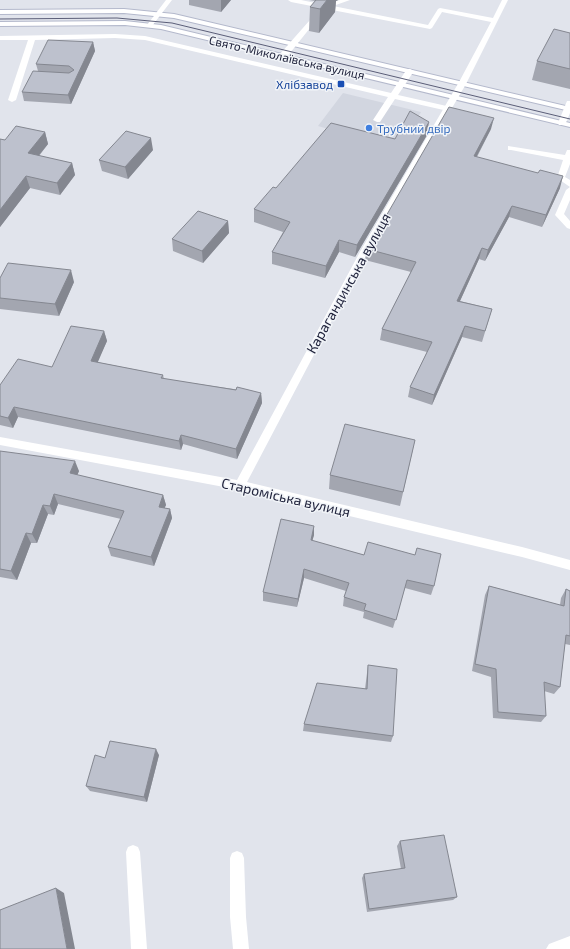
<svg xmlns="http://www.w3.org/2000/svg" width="570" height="949" viewBox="0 0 570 949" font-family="'Exo 2',sans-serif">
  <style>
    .built { fill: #d2d6e0 }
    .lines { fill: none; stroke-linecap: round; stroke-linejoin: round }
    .secondary-casing { stroke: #b4b9cc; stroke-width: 2 }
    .service { fill: #fff; fill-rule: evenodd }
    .minor { fill: #fff; fill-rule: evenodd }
    .secondary { fill: #fff; fill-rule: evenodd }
    .tram { stroke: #5b5e78; stroke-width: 1 }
    .wall { fill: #a3a6b0 }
    .shaded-wall { fill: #848790 }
    .building { fill: #bdc1cd; stroke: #848790 }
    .transit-dot { fill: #1a4fb4; stroke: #f1f4f8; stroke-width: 1.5 }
    .shop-dot { fill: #3f7fe0; stroke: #f1f4f8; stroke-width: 1.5 }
    .labels { text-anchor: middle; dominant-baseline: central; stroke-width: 3; stroke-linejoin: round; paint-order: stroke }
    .far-street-label { font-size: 12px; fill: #21243d; stroke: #f1f4f8 }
    .far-transit-label { font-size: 12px; fill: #164399; stroke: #f1f4f8; text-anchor: end }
    .far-shop-label { font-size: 12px; fill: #366cbe; stroke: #f1f4f8; text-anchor: start }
    .street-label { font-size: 14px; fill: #21243d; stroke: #f1f4f8 }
  </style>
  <rect width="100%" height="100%" fill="#e1e4ec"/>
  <path class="built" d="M343 93 421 112 398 153 346 134 318 126Z"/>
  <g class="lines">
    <defs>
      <path id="secondary" d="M124 9 174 14 570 107V111L174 18 124 13 0 14V10Z
        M125 21 161 25 570 123V127L161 29 125 25 0 26V22Z"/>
    </defs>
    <use href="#secondary" class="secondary-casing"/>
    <path class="service" d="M288 0H301L325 5 340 0H350L333 6 428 25 438 9 440 8 493 18 502 0H508L466 84 462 86 458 84 491 22 442 12 432 28 430 29 291 2Z
      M317 12 322 13 286 58H280V54Z
      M115 34 145 36 391 93 407 69H410L414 71 398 95 451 107 452 109 448 111 395 99 380 122H377L373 120 388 97 145 40 115 38 35 40 16 100 12 102 8 100 28 40H0V36Z
      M567 101H570V113L565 125H559L558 123Z
      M508 146 565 155 567 150H570V164L565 177 570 180V187L557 178 563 160 511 150H508Z
      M570 187V200L564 214 570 221V229L567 228 555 215 566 190Z
      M133 845 138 847 140 852 147 949H131L126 852 128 847Z
      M237 851 242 853 244 858 246 917 249 949H233L230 917V858L232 853Z"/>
    <path class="minor" d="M166 0H172L152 26H148L147 25Z
      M459 82H462L466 84 369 250 247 482 522 547 570 560V570L522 557 240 490 0 445V437L237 480 361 250Z
      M570 936V949H546L549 944Z"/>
    <use href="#secondary" class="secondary"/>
    <path class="tram" d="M0 19 117 18 172 23 570 119"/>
  </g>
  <path class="wall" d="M189 0H231L221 12 189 5Z
    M309 0H338L336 1 335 12 319 33 309 31 310 7 315 1Z
    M570 33V89L532 80 537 61Z
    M93 42 95 51 71 104 24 101 22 92 38 71 36 64Z
    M491 129 477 157 560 188 542 227 509 217 485 261 479 259 460 301 492 309 482 342 462 337 432 405 408 397 410 387 427 352 380 340 382 329 411 272 365 260 367 249Z
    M45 132 48 144 39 156 72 163 75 175 60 195 30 188 0 227V139L5 140Z
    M427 135 355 257 339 252 325 278 272 264V252L283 232 254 222V209L276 188 395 139Z
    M153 150 128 179 102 171 99 160Z
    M228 221 229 233 203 263 173 251 172 239Z
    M0 278 74 282 59 316 0 309Z
    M104 331 107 341 97 362 163 375 164 379 261 393 262 403 237 459 183 444 181 450 18 417 13 428 0 425V385L52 367Z
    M415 440 400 506 329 489 330 475Z
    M0 451 79 471 77 475 163 495 166 505 164 508 170 509 172 518 154 566 111 556 108 547 121 519 58 504 54 515 48 514 37 543H31L17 580 0 577Z
    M314 526V535L312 541 364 555H415L417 548 434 586 431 595 405 588 393 628 363 618 364 612 343 606 344 597 346 591 304 578 297 607 263 601V592Z
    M489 586 560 605 561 598 566 589 570 591V645L565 644 560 687 554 694 544 691 546 716 541 722 493 718 491 677 472 671 485 595Z
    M368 665 393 736 391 742 303 731 304 724 365 689Z
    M159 755 147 802 90 791 86 786 105 758Z
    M400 841 457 897 453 900 367 912 362 878 364 874 401 869 397 846Z"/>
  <path class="shaded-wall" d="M221 0H231L221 12Z
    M327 0H338L336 1 335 12 319 33 320 9Z
    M93 42 95 51 71 104 68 95Z
    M494 118 491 129 471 167 474 156Z
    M429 122 427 135 355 257 357 245Z
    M45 132 48 144 31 165 28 153Z
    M151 138 153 150 128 179 125 167Z
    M72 163 75 175 60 195 57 183Z
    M26 176 30 188 0 227V210Z
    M563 176 560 188 542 227 546 215Z
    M512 206 509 217 485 261 488 250Z
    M228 221 229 233 203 263 202 251Z
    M339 240V252L325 278 326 266Z
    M482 248 479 259 455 312 457 301Z
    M71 270 74 282 59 316 55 304Z
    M465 326 462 337 432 405 434 395Z
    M104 331 107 341 94 371 91 361Z
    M261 393 262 403 237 459 236 449Z
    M14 407 18 417 13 428 8 418Z
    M181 435 183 444 181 450 179 441Z
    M75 461 79 471 74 483 70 473Z
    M54 494 58 504 54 515 50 506Z
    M163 495 166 505 161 516 159 507Z
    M43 505 48 514 37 543 32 534Z
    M170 509 172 518 154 566 151 557Z
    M314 526V535L310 549 311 540Z
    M26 533 31 543 17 580 11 571Z
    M304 569V578L297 607 298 599Z
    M156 749 159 755 147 802 144 797Z
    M56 888 64 893 75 949H67Z"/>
  <path class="building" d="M316 0H327L320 9 310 7Z
    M554 29 570 33V69L537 61Z
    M48 40 93 42 68 95 22 92 33 71 69 73 74 70 69 66 36 64Z
    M449 107 494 118 474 156 538 173 540 170 563 176 546 215 512 206 488 250 482 248 457 301 492 309 485 331 465 326 434 395 410 387 432 342 382 329 416 262 367 249Z
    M410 111 429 122 357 245 339 240 326 266 272 252 290 222 254 209 273 187 276 188 331 123 395 139Z
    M16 126 45 132 28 153 72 163 57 183 26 176 0 210V139L5 140Z
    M126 131 151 138 125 167 99 160Z
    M198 211 228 221 202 251 172 239Z
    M8 263 71 270 55 304 0 298V278Z
    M71 326 104 331 91 361 163 375 161 378 236 390 237 387 261 393 236 449 181 435 179 441 14 407 8 418 0 416V385L18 359 52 367Z
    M345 424 415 440 403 492 330 475Z
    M0 451 75 461 70 473 163 495 159 507 170 509 151 557 108 547 124 511 54 494 50 506 43 505 32 534 26 533 11 571 0 569Z
    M281 519 314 526 311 540 364 555 368 542 415 555 417 548 441 554 434 586 407 580 396 620 364 610 366 604 344 597 349 583 304 569 298 599 263 592Z
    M489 586 564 606 566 589 570 591V636L566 635 560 687 544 682 546 716 498 712 496 669 475 664Z
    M368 665 397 669 393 736 304 724 317 683 367 689Z
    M110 741 156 749 144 797 86 786 95 755 105 758Z
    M444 835 457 897 369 909 364 874 405 868 400 841Z
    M56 888 67 949H0V910Z"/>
  <rect class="transit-dot" x="337" y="80" width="8" height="8" rx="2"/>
  <circle class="shop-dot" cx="369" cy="128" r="4"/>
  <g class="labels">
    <g class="far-street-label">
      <text transform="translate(287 57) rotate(13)">Свято-Миколаївська вулиця</text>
    </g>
    <g class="far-transit-label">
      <text x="333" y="84">Хлібзавод</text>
    </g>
    <g class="far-shop-label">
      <text x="377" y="128">Трубний двір</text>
    </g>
    <g class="street-label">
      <text transform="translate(348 283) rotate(-61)">Карагандинська вулиця</text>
      <text transform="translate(286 497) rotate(13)">Староміська вулиця</text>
    </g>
  </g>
</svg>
